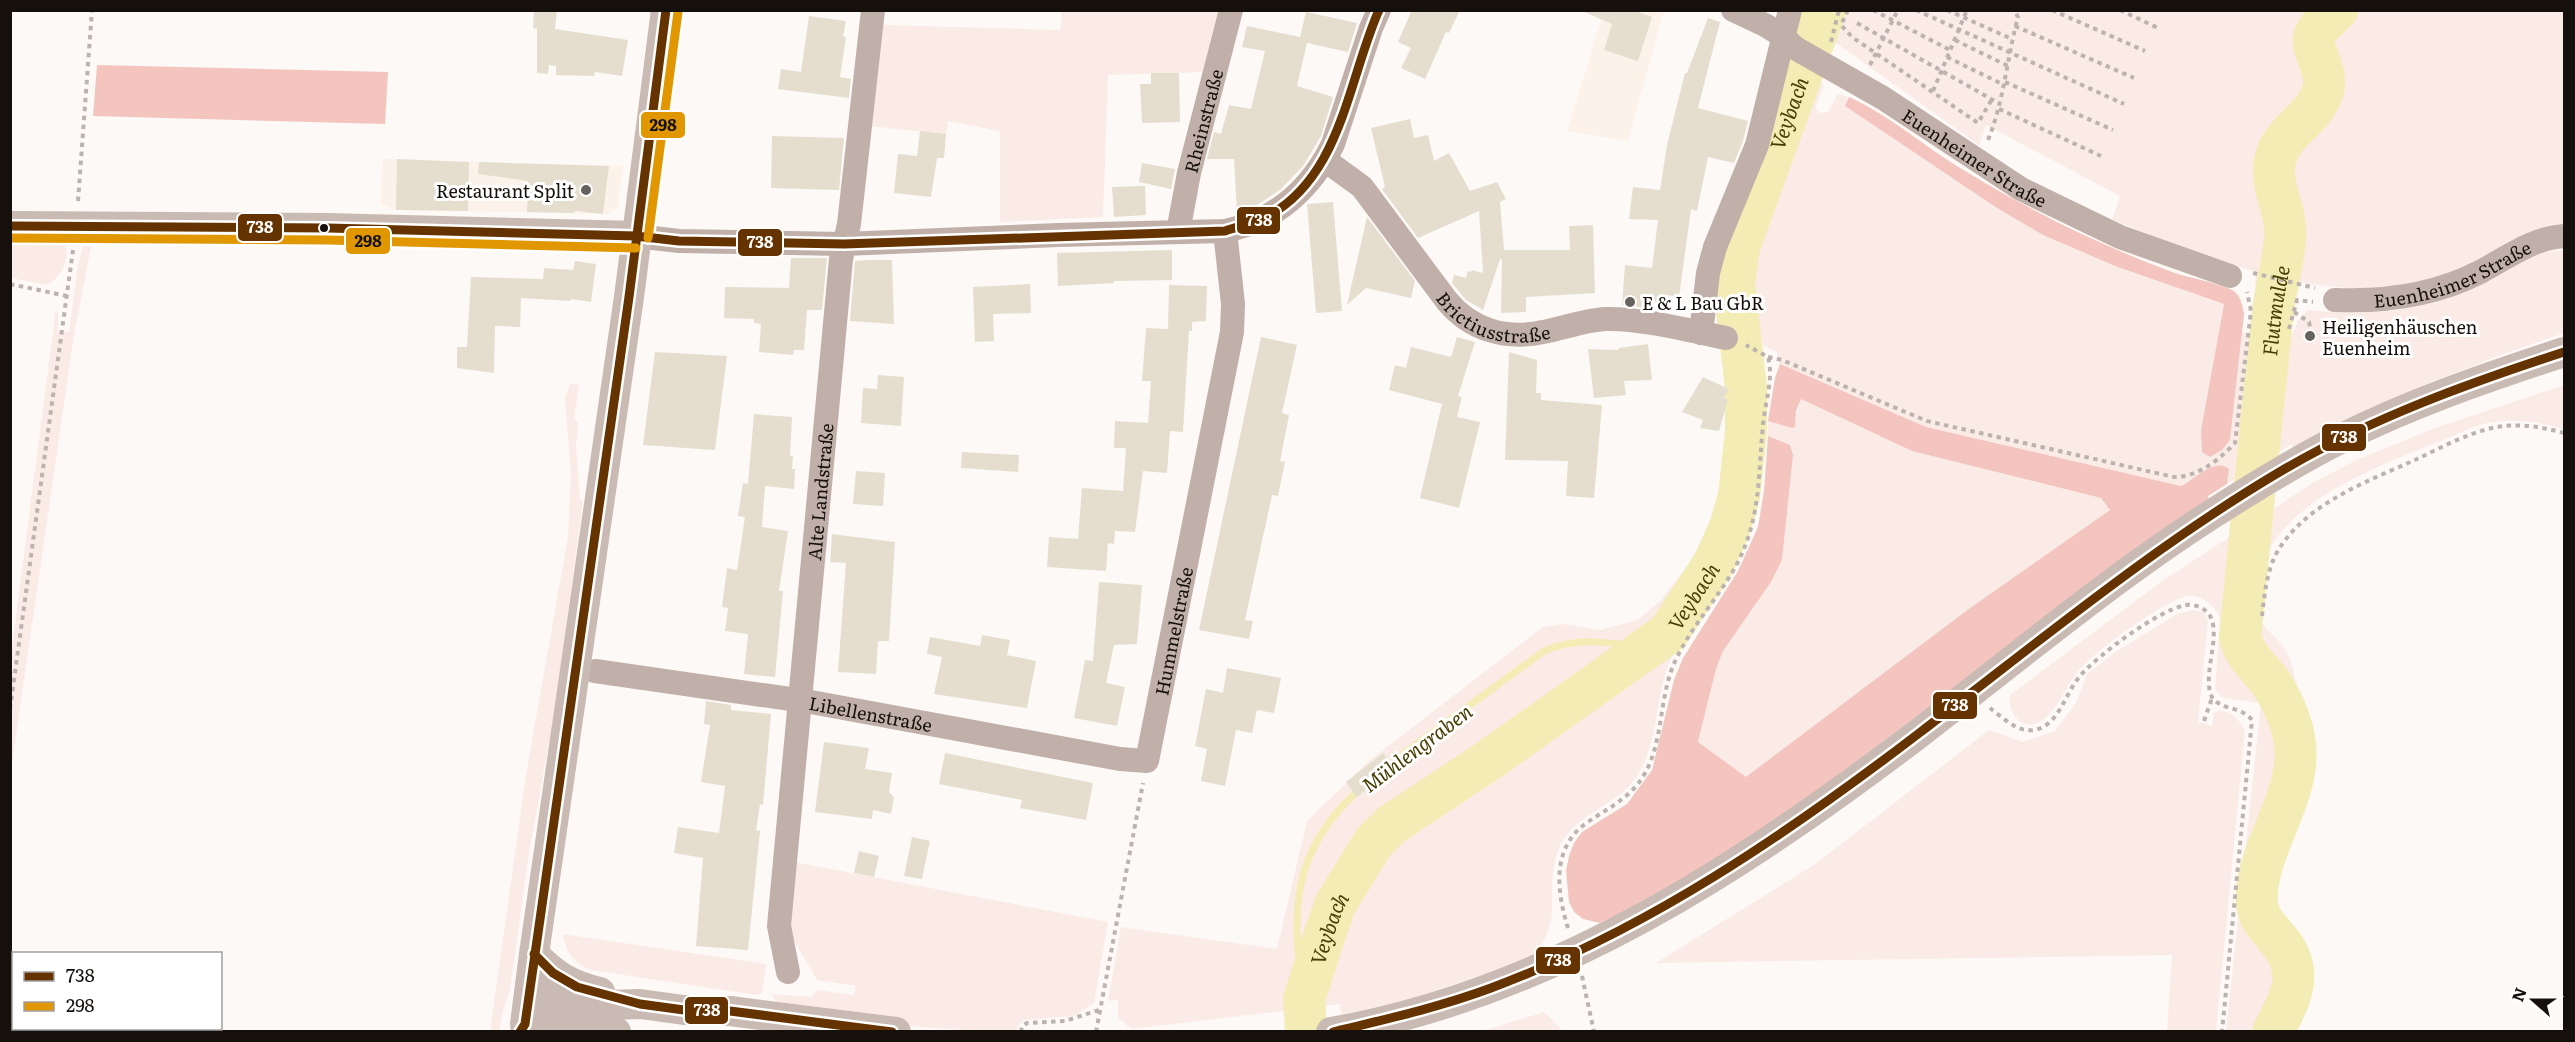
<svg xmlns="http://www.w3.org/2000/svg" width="2575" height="1042" viewBox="0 0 2575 1042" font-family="Literata,serif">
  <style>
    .built { fill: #fdf2e9 }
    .green { fill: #fbebe7 }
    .forest { fill: #f3c5be }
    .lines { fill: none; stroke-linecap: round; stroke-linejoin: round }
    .stream { stroke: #f3ecb5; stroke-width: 7 }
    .river { stroke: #f3ecb5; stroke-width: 42 }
    .building { fill: #e5decf }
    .path { stroke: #bcb3af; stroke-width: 4; stroke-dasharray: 4.5 4.5; stroke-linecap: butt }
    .minor { stroke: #c0b0a9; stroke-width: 24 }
    .major { stroke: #c9bbb3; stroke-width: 30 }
    .bus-1-casing { stroke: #fff; stroke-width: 14 }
    .bus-2-casing { stroke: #fff; stroke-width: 14 }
    .bus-1 { stroke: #653300; stroke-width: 9 }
    .bus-2 { stroke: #e09701; stroke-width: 9 }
    .poi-dot { fill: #66625e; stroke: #fff; stroke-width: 2 }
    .bus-dot { fill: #15100c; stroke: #fff; stroke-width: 2 }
    .labels { text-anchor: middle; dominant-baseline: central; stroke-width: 6; stroke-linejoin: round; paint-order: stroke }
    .street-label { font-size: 18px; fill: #15100c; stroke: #fff }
    .poi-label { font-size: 18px; fill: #15100c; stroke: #fff; text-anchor: start }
    .water-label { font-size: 20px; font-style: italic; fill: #453d00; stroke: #fff }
    .line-badge { stroke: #fff; stroke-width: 2 }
    .badge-label { font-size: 16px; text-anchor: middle; font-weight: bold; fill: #fff }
    .pale-badge-label { font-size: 16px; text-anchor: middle; font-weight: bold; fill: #111 }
  </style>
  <rect width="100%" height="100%" fill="#fcf9f7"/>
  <path class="built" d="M1604 11H1664L1628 141 1567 131Z
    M383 159 623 166 618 206 609 214 396 210 381 204Z"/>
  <path class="green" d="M1810 10 2564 11V225C2536 236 2508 248 2480 260 2458 269 2435 280 2411 284 2310 302 2205 257 2112 220L2120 196 1986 125 1979 145 1833 41 1828 42 1826 50 1799 37Z
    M1062 11H1220L1204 72 1108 75 1103 217 1000 222V131L948 121 946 134 868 126 883 25 1060 30Z
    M1789 59 1820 74 1818 80 1824 84 1815 108 1820 113 1828 112 1838 94 1849 97 1845 106 1997 208 2043 235 2115 266 2224 304 2201 430 2230 440 2242 332 2250 335 2256 303 2255 276 2300 287C2284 292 2286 311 2284 326V332L2289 334H2293L2298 320 2308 310C2357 315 2414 314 2459 293 2492 277 2526 251 2564 250V333L2506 353 2429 383 2292 451V444L2227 484 2229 477 2207 469 2181 486 1926 427 1780 364 1777 352 1761 344 1762 340 1754 336 1752 340H1750L1719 326 1718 270Z
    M10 239 62 240C73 254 62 277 47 285L11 278Z
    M83 246 91 247 74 334 11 770V654L56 309 58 314V331L69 332 78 265Z
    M1730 349 1736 352C1745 419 1742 489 1715 552L1722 556C1750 490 1750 427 1749 356L1753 353C1771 367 1762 395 1760 413 1755 454 1759 500 1744 539 1727 583 1691 616 1671 659 1654 696 1660 741 1637 776 1617 807 1574 813 1559 848 1550 869 1553 890 1552 911 1552 925 1542 946 1534 957L1405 1001 1341 1015 1340 1004 1132 1029 1118 1018V1000L1108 1001 1121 927 1277 949 1307 821 1370 760 1543 627 1564 624 1600 630 1638 620 1661 600 1687 567 1715 518 1723 493 1736 392Z
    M570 384 579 385 574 419 578 423 576 446 580 500 583 501 554 716 529 853 510 990 503 1010 499 1031 490 1032 526 775 568 537 571 473 565 399Z
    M2564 385V429C2538 422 2515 418 2488 423 2474 425 2459 434 2446 439 2390 461 2300 494 2270 548 2260 566 2255 594 2254 614 2263 627 2276 636 2284 648 2291 658 2293 671 2296 683 2309 729 2316 760 2299 807 2290 833 2275 861 2275 889 2275 908 2283 920 2294 934 2317 965 2310 1000 2292 1031H2226L2261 703 2223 698 2215 690 2220 618C2215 606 2202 594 2188 596 2165 600 2097 650 2081 668 2066 684 2061 706 2043 720 2024 734 2007 714 2010 695L2162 581 2316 481 2357 460 2432 429Z
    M1801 399 1912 451 2101 498 2110 510 1970 608 1746 778 1698 743 1716 669 1723 651 1771 582 1782 560 1793 455 1790 445 1768 436V421L1792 428Z
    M2193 610 2203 612 2208 620 2198 722 2212 726 2214 713C2227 706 2240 720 2245 731L2216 1031H2167L2172 955 1656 963 1814 865 1989 730 2023 742 2055 731 2076 703 2087 674 2114 653 2177 614Z
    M794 862 1108 922 1094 1003 1074 1016 1023 1020 1019 1024 1016 1031C935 1031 855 1023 776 1002L772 994 812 997 817 990 854 995 856 986 817 980 789 932Z
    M563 934 766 964 762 993 756 995 591 970C573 963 566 952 563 934Z
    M1544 1012 1563 1031H1483Z"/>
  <path class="forest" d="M97 65 388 72 385 124 93 116Z
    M1849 97C1891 116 1926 148 1965 171 2033 212 2101 246 2175 273 2188 277 2224 285 2232 290 2241 295 2242 305 2244 314L2230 440 2222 450 2210 457 2202 452 2201 430 2224 304 2115 266 2043 235 1997 208 1845 106Z
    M1780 364 1926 427 2181 486C2194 480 2215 457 2229 469L2227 484 2208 496 2209 502 2024 635 1797 807 1648 900 1600 923 1583 919 1574 912 1569 902 1566 871 1569 856 1574 843 1582 832 1627 804 1652 770 1674 680 1683 658 1738 571 1758 527 1764 491 1768 436 1790 445 1793 455 1782 560 1771 582 1723 651 1716 669 1698 742 1746 777 1970 608 2110 510 2101 498 1912 451 1801 399 1796 411 1795 427 1792 428 1768 421 1775 378Z"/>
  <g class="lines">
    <path class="stream" d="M1385 767 1544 651C1577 637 1612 641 1646 650
      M1304 999C1290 913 1291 849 1361 788"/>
    <g class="river">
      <path id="s1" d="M1306 1032 1304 999 1324 937 1335 905 1373 843 1391 825 1489 760 1668 633 1714 563 1730 527 1739 496 1746 431V388L1734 285 1739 247 1825 10"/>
      <path id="s2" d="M2273 1032C2291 997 2307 970 2275 936 2267 926 2258 918 2257 904 2253 852 2301 799 2295 745 2293 722 2280 695 2267 678 2255 662 2245 657 2240 637 2251 528 2261 419 2273 311 2276 287 2283 263 2285 239 2288 211 2269 187 2275 160 2282 129 2315 120 2323 90 2329 68 2308 48 2315 34 2319 25 2330 18 2337 10"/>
    </g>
  </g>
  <path class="building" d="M534 10H557L555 29 628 40 622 76 595 72 594 76 556 75V66L549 65 548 74 537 73V29L533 28Z
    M1412 10H1460L1449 33 1446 32 1425 79 1401 68 1411 48 1398 42Z
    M1580 10H1632L1652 17 1638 61 1604 50 1612 24Z
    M1306 12 1357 23 1348 52 1307 43 1297 86 1333 97 1321 136 1303 166 1280 190 1254 207 1237 213 1234 159H1207L1214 132 1221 134 1229 105 1251 109 1265 51 1242 47 1247 26 1300 37Z
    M809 16 846 21 843 36 846 37 840 77 851 79 849 98 778 89 781 69 801 72Z
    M1708 18 1720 22 1698 108 1748 121 1743 141 1734 163 1708 157 1697 211 1691 209 1679 297 1667 295 1665 303 1647 301 1646 308 1622 305 1625 265 1652 268 1658 220 1629 219 1633 187 1660 190 1667 145 1685 73H1687Z
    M1151 73H1179L1180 122 1142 123 1140 84H1151Z
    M1410 119 1414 138 1428 135 1434 161 1449 153 1470 191 1497 182 1506 199 1500 202 1504 250H1570L1569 226 1593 225 1595 293 1526 297V312L1501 313 1502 260 1500 259 1483 310 1466 300 1452 283 1454 275 1466 278 1468 271 1471 272 1472 270 1483 273 1479 211 1418 238 1382 189 1385 187 1371 128Z
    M920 131 946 134 944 158H937L931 197 894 193 898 154 917 156Z
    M772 136 844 138 839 190 771 188Z
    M397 159 469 162 468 211 396 210Z
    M479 162 609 166 603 214 576 211 573 213 527 212 528 181 478 174Z
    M1142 163 1175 169 1171 189 1139 182Z
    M1145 186 1146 215 1114 217 1112 187Z
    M1333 202 1342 311 1316 313 1307 204Z
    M1367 217 1415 281 1411 298 1366 288 1347 305Z
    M1172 250V280L1114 281V283L1058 286 1057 253Z
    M791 258H827L822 310H807L804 350H794L793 355 759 352 761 324 754 323V319L724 318 725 287 789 288Z
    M868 260H892L894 324 850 321 855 261Z
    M575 261 596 264 591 302 571 299 570 301 521 298 520 327 495 326 494 373 457 368V347H467L471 277 543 279 544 268 573 270Z
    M1030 284 1031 313 993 314 994 341 975 342 973 287Z
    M1169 285 1207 286 1206 321 1192 322V331H1189L1183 432 1170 431 1167 473 1143 471 1135 532 1115 531 1114 544 1108 543 1106 571 1047 567 1049 537 1078 539 1082 488 1123 491 1126 448H1114L1115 421 1148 423 1151 381H1142L1146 328 1168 329Z
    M1261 337 1297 345 1282 413 1289 415 1280 461 1285 462 1278 496 1272 495 1245 620 1253 621 1249 639 1199 630Z
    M1457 337 1475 342 1458 396 1462 397 1457 417 1480 422 1459 508 1420 498 1442 404 1389 390 1395 365 1406 368 1411 347 1451 357Z
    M1648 344 1652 380 1624 381 1626 395 1594 398 1588 349 1618 350 1619 348Z
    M655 352 727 356 715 450 643 445Z
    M1509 352 1537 360 1536 393H1541V400L1602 405 1594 498 1566 496 1568 461 1505 460Z
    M878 375 904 377 901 426 861 423 863 388 877 389Z
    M1703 377 1729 389 1724 398 1728 400 1719 431 1700 428 1703 420 1682 412Z
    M754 414 792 417 790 456H793L792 469H795L794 489 765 486 762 527 788 531 779 591H783L775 677 744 674 748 634 725 631 728 608 722 607 727 568 737 570 745 517 738 516 743 483 748 484Z
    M962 452 1019 455 1018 472 961 468Z
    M856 471 885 473 883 506 853 504Z
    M832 534 895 542 889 641H878L876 674 838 672 846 563 830 562Z
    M1099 582 1142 585 1137 644 1114 645 1106 683 1125 687 1117 726 1074 718 1085 660 1093 661Z
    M982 635 1010 640 1007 655 1036 661 1027 708 934 694 942 657 927 654 930 637 980 646Z
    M1227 668 1281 678 1274 713 1257 710 1252 733 1236 730 1225 786 1201 781 1207 749 1195 746 1206 689 1223 693Z
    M706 701 731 705V710L771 714 763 805 760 804 756 830 760 831 748 950 696 946 703 858 674 853 678 827 719 833 725 786 701 782 710 725 704 724Z
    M824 742 869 748 865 769 892 773 889 792 894 797 891 814 873 810 872 819 815 812Z
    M945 753 1093 783 1086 820 1020 808 1022 800 939 784Z
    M1383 753 1395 767 1357 797 1346 782Z
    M912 837 930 841 922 879 904 876Z
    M859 851 879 856 874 877 854 873Z"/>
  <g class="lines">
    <path class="path" d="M1848 10 1841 25 1852 37 1978 123 1992 99
      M1873 10 1950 50
      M1916 10 2124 104
      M1947 10 2012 39
      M2052 10 2145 51
      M2120 10 2158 28
      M1857 23 2000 104
      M2015 26 2134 78
      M1955 40 2008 66
      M1831 42 1839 10
      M1947 57 2004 85
      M1870 65 1898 10
      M2005 82 2113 130
      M1933 91 1967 10
      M1999 109 2101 156
      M1988 140C2004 101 2007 58 2018 17L2014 10
      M78 201 92 10
      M2253 273 2315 288
      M10 284 67 296
      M2294 312 2309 322 2311 332
      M2289 329 2297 300 2313 302
      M1768 357 1782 360 1927 421 2174 477C2198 477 2219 460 2235 443L2251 311 2247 292
      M2262 616C2265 591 2267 564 2283 543 2314 500 2371 480 2417 459 2442 447 2470 432 2497 427 2520 423 2542 427 2564 433
      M1990 708C2002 717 2018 733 2034 730 2059 726 2065 693 2080 676 2099 654 2156 612 2185 605 2192 604 2200 606 2206 611 2225 628 2202 671 2211 695 2217 710 2242 706 2252 720L2222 1032
      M10 709 73 250
      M2204 721 2212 698
      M1568 928C1557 893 1551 849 1585 824 1606 809 1630 799 1644 775 1663 743 1659 701 1673 666 1689 628 1719 598 1738 562 1761 516 1758 475 1763 425 1765 402 1774 379 1768 357L1746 345
      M1582 976 1594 1032
      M1021 1032 1022 1026 1027 1023 1065 1021 1099 1010
      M1096 1032 1143 783"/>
    <g class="minor">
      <path id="s3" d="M1733 10 1765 25 1783 36 1795 48 1883 98 2021 189 2120 237 2230 276"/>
      <path id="s4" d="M1325 160 1362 187 1447 301C1471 330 1506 340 1543 332 1564 328 1585 320 1606 319 1640 318 1692 331 1726 338"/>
      <path id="s5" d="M1178 232 1189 173 1231 10"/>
      <path d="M636 236 679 241 844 244 1058 235 1225 231C1275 221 1311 189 1333 144L1371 28 1379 10"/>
      <path id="s6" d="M2335 300C2385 302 2435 295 2480 272 2507 258 2532 238 2564 236"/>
      <path d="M1701 333 1708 273 1715 247 1757 145 1790 10"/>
      <path id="s7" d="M595 671 811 702 1120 759 1147 761 1232 332 1233 304 1225 231"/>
      <path id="s8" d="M788 972 779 926 841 259 849 224 873 10"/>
    </g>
    <path class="major" d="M10 226 328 228 636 236
      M534 954C556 976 570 985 600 992
      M529 996 607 1005 640 1004 684 1010 730 1011 896 1032
      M525 1024 545 1028 616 1032
      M526 1032 525 1024 534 954 629 297 666 10
      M1331 1032C1552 993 1743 867 1918 734 2014 660 2107 582 2209 516 2251 489 2294 462 2338 440 2411 403 2488 377 2564 352"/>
    <defs>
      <path id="bus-1" d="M10 226 328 228 636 236 679 241 844 244 1225 231C1236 227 1249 225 1260 220 1341 183 1347 82 1379 10
        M534 954 553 973 577 987 640 1004 684 1010 730 1011 892 1032
        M520 1032 525 1024 629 297 666 10
        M1333 1032C1387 1019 1440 1007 1491 988 1647 930 1787 834 1918 734 2040 641 2156 544 2288 467 2375 417 2469 383 2564 352"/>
      <path id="bus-2" d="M10 238 328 240 636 248
        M648 238 678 12"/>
    </defs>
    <use href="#bus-1" class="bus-1-casing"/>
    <use href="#bus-2" class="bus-2-casing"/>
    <use href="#bus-1" class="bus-1"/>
    <use href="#bus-2" class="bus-2"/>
  </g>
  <g class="poi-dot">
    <circle cx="586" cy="190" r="6"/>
    <circle cx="1630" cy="302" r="6"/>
    <circle cx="2310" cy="336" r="6"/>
  </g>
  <circle class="bus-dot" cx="324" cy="228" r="5"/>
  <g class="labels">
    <g class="street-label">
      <text stroke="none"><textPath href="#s5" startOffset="114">Rheinstraße</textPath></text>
      <text stroke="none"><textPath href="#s3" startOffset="284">Euenheimer Straße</textPath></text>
      <text stroke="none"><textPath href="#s6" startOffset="122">Euenheimer Straße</textPath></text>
      <text stroke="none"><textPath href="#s4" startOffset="240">Brictiusstraße</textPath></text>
      <text stroke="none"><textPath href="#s8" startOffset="483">Alte Landstraße</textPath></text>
      <text stroke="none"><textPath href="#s7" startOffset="692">Hummelstraße</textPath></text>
      <text stroke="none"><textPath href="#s7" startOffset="279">Libellenstraße</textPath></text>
    </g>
    <g class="poi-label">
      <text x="574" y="190" text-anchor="end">Restaurant Split</text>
      <text x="1642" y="302">E &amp; L Bau GbR</text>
      <text x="2322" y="326">Heiligenhäuschen<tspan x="2322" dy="21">Euenheim</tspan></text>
    </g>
    <g class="water-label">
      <text stroke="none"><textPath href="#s1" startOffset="1116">Veybach</textPath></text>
      <text stroke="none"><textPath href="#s2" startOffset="759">Flutmulde</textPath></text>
      <text stroke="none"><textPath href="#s1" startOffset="612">Veybach</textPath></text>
      <text transform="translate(1416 747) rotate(-37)">Mühlengraben</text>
      <text stroke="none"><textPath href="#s1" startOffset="108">Veybach</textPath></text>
    </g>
  </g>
  <g class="line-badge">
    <rect x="640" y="111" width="46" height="28" rx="6" fill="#e09701"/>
    <rect x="1236" y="206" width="45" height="29" rx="6" fill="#653300"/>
    <rect x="237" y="213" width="46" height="29" rx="6" fill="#653300"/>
    <rect x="345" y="227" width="46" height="28" rx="6" fill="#e09701"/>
    <rect x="737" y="228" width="46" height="29" rx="6" fill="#653300"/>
    <rect x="2321" y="423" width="46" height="29" rx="6" fill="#653300"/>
    <rect x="1932" y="691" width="46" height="29" rx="6" fill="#653300"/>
    <rect x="1535" y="946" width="46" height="29" rx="6" fill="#653300"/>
    <rect x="684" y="996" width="45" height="29" rx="6" fill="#653300"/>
  </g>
  <g class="badge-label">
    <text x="1259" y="226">738</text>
    <text x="260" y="233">738</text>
    <text x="760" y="248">738</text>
    <text x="2344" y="443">738</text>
    <text x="1955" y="711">738</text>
    <text x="1558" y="966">738</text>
    <text x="707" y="1016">738</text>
  </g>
  <g class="pale-badge-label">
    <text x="663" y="131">298</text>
    <text x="368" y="247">298</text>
  </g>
  <rect width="2575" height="1042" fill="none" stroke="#15100c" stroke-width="24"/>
  <rect x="12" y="952" width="210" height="78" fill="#ffffff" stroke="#a19f9e" stroke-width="1.5"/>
  <rect x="24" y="972" width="30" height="9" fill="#653300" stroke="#a19f9e" stroke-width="1.5"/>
  <text x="66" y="982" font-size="18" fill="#15100c">738</text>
  <rect x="24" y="1002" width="30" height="9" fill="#e09701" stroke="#a19f9e" stroke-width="1.5"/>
  <text x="66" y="1012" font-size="18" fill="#15100c">298</text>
  <g transform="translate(2533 1000) rotate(291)" stroke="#ffffff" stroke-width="4.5" paint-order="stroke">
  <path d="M0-4.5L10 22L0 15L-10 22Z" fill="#15100c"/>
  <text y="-9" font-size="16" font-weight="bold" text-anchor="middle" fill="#15100c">N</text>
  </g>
</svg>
